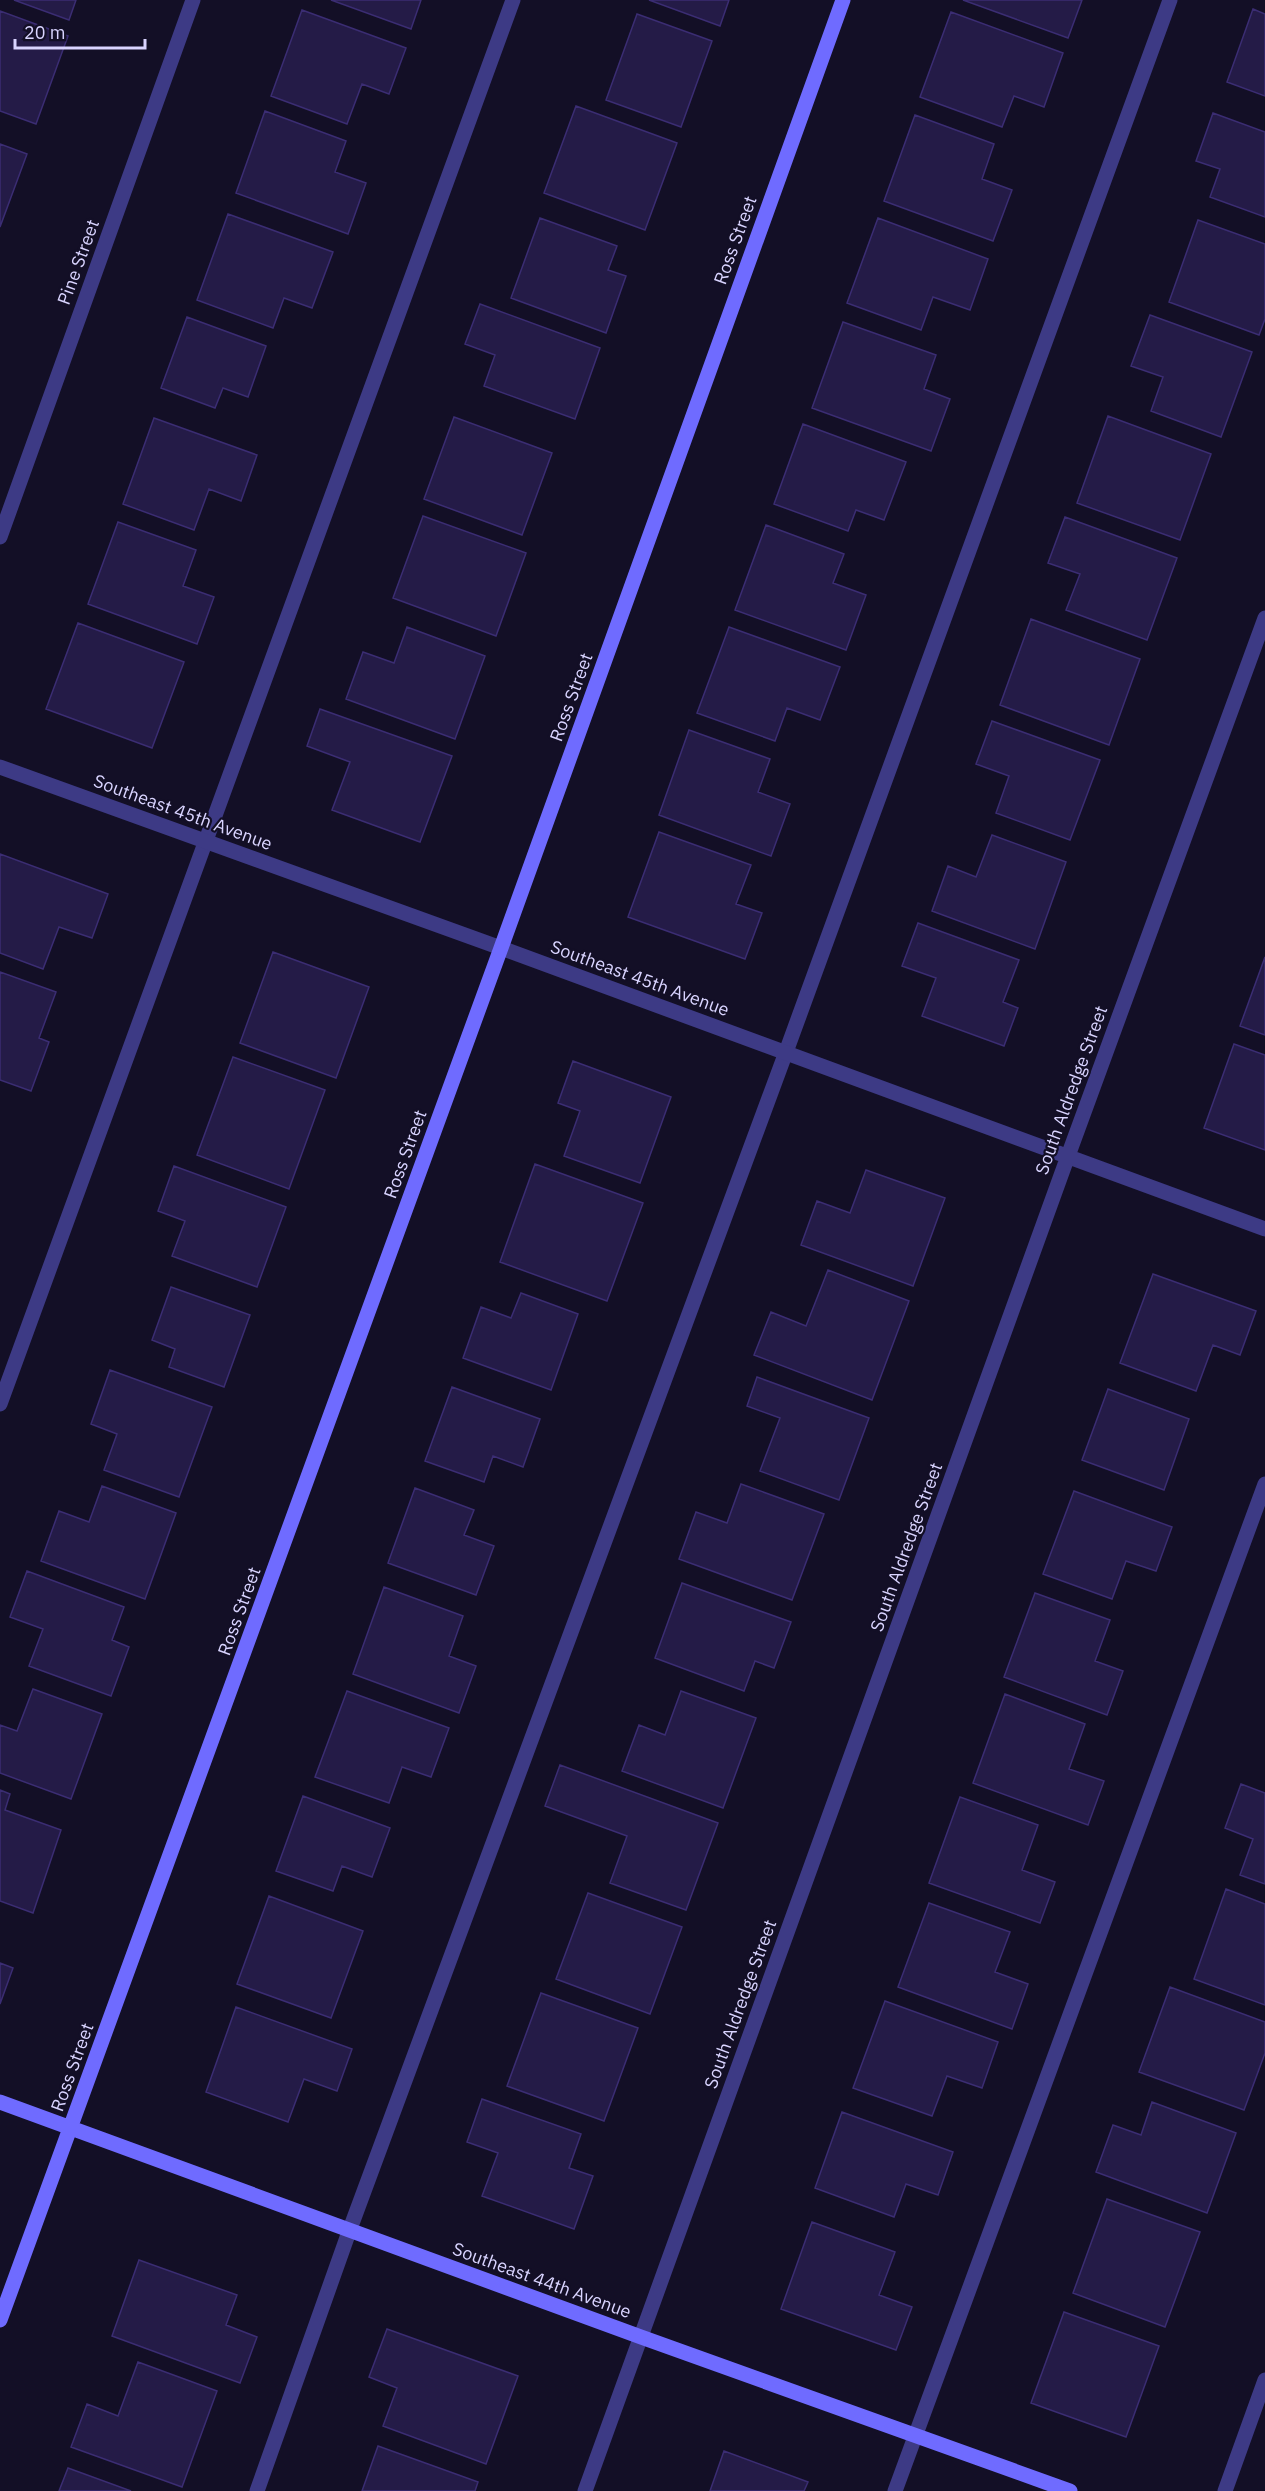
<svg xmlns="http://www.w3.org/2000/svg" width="1265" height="2491" viewBox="0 0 1265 2491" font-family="'IBM Plex Sans',sans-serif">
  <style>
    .building { fill: #241b47; stroke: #3b2d73; stroke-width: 1.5 }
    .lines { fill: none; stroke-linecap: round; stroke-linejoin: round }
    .lane { stroke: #3d3a85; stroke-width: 15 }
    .street { stroke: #3d3a85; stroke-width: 15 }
    .secondary { stroke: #6f6bff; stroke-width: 15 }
    .labels { text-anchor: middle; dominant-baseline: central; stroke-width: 4.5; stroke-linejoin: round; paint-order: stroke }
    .street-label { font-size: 18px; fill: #d9d4ff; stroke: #130f26 }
  </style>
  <rect width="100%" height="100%" fill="#130f26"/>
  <path class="building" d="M14 0H76L69 20Z
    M331 0H421L411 29Z
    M649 0H729L720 26Z
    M963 0H1082L1068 38Z
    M1253 9 1265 14V96L1227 82Z
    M302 10 406 48 389 94 362 84 347 124 271 96Z
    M0 11 68 36 36 124 0 111Z
    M951 12 1063 53 1044 107 1014 96 1002 127 920 97Z
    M637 14 712 41 681 127 606 100Z
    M576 106 677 143 645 230 544 193Z
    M265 111 346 141 335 172 366 183 348 234 236 193Z
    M1213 113 1265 132V217L1210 197 1220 169 1196 161Z
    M915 115 994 144 982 179 1012 190 993 241 884 201Z
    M0 144 27 154 0 227Z
    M228 214 333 252 312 308 284 298 273 328 197 300Z
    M540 218 617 246 608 270 626 276 606 333 511 298Z
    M878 218 988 259 970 310 933 297 921 330 847 303Z
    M1198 220 1265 244V319L1259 335 1169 302Z
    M480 304 600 348 575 419 484 386 495 355 465 344Z
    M1150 315 1252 352 1221 437 1151 411 1163 377 1131 366Z
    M187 317 266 346 248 397 223 388 215 408 161 388Z
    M843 322 936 355 924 389 950 399 931 451 812 408Z
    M1108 416 1211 454 1180 540 1077 503Z
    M454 417 552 453 522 535 424 499Z
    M154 418 257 455 241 501 209 489 194 530 123 504Z
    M803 424 906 462 884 520 856 510 848 531 774 504Z
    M423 516 526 553 496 636 393 598Z
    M1065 517 1177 558 1147 640 1066 610 1080 574 1048 563Z
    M118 522 196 550 183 586 214 597 197 644 88 604Z
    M766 525 844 554 833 583 866 595 846 650 735 610Z
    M1031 619 1140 659 1109 745 1000 705Z
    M78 623 184 662 152 748 46 709Z
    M407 627 485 656 455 739 346 699 363 652 394 663Z
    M729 627 840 667 820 720 787 708 775 741 697 713Z
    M320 709 452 756 420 842 332 810 350 762 307 746Z
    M992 721 1100 760 1070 840 996 813 1009 776 976 764Z
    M689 730 770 759 758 792 790 804 771 856 659 815Z
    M659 832 751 865 736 904 762 913 745 959 628 917Z
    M992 835 1066 862 1035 949 932 911 948 866 976 877Z
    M0 854 108 894 92 938 59 927 43 969 0 953Z
    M918 923 1019 960 1003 1002 1018 1008 1004 1046 922 1016 936 978 902 966Z
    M273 952 369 987 336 1078 240 1043Z
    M1265 957V1035L1240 1026Z
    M0 972 56 992 39 1038 49 1042 31 1091 0 1080Z
    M1234 1044 1265 1055V1150L1204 1128Z
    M233 1057 325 1090 289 1189 197 1155Z
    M573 1061 671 1097 640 1183 564 1156 580 1111 558 1103Z
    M535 1164 643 1203 607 1301 500 1262Z
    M174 1166 286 1207 257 1287 172 1256 185 1221 158 1211Z
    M866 1170 945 1198 913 1286 801 1245 817 1201 850 1213Z
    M828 1270 909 1301 872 1400 754 1355 771 1312 806 1326Z
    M1153 1274 1256 1311 1240 1355 1213 1345 1196 1391 1120 1363Z
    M171 1287 250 1315 224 1387 169 1367 175 1349 152 1340Z
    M521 1293 578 1314 551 1390 463 1358 481 1307 511 1318Z
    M110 1370 212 1407 179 1497 104 1470 117 1434 91 1424Z
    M757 1377 869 1418 839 1500 760 1471 780 1418 747 1406Z
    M452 1387 540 1419 523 1467 493 1456 484 1482 425 1461Z
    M1108 1389 1189 1419 1164 1490 1082 1460Z
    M741 1484 824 1514 792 1600 679 1559 696 1512 727 1523Z
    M102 1486 176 1513 145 1599 41 1561 59 1511 89 1522Z
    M415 1488 474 1510 464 1535 494 1546 476 1595 388 1563Z
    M1074 1491 1172 1527 1156 1571 1126 1561 1112 1599 1043 1574Z
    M27 1571 124 1607 112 1640 129 1647 111 1696 29 1666 43 1629 10 1617Z
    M682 1583 791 1622 774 1668 755 1661 744 1691 655 1658Z
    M384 1587 463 1616 449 1656 476 1666 459 1713 353 1674Z
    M1035 1593 1110 1620 1095 1661 1123 1671 1107 1715 1004 1677Z
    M33 1689 102 1714 71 1799 0 1773V1725L17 1731Z
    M347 1691 449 1728 431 1777 402 1767 389 1803 315 1777Z
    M681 1691 756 1718 723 1808 622 1771 639 1725 665 1735Z
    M1005 1694 1085 1724 1069 1769 1104 1781 1088 1825 973 1783Z
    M560 1765 718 1823 686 1910 610 1883 627 1836 545 1806Z
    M1241 1784 1265 1793V1884L1240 1875 1253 1839 1225 1828Z
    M0 1790 10 1794 5 1810 61 1830 33 1913 0 1901Z
    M303 1796 390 1828 372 1877 342 1866 333 1891 276 1871Z
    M960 1797 1038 1825 1022 1870 1055 1882 1040 1923 929 1883Z
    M1226 1889 1265 1904V2005L1194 1979Z
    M588 1893 682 1927 650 2014 556 1979Z
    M269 1896 363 1931 331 2018 237 1984Z
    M929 1903 1010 1932 995 1972 1028 1984 1012 2029 898 1987Z
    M0 1963 13 1968 0 2004Z
    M1170 1987 1265 2022V2053L1244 2110 1139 2072Z
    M541 1993 638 2028 604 2121 507 2086Z
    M885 2001 998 2042 982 2088 947 2076 932 2116 853 2088Z
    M236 2007 352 2049 337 2091 304 2079 288 2122 206 2092Z
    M482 2099 581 2134 569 2168 593 2176 574 2229 482 2196 498 2153 467 2142Z
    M1152 2102 1236 2133 1207 2213 1096 2172 1113 2125 1141 2135Z
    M842 2112 953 2152 938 2195 906 2184 894 2217 815 2188Z
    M1107 2199 1200 2232 1165 2327 1073 2293Z
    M812 2222 895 2252 879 2295 912 2307 896 2350 781 2309Z
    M139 2260 237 2295 226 2325 257 2337 240 2383 112 2336Z
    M1064 2312 1159 2346 1126 2437 1031 2403Z
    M387 2329 518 2376 486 2464 383 2426 397 2388 369 2377Z
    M138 2362 217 2391 182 2487 71 2447 87 2404 118 2416Z
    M378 2446 478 2482 475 2491H362Z
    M724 2451 808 2482 804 2491H710Z
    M68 2468 131 2491H59Z"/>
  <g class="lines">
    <path class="lane" d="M0 1404 513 0
      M257 2491 350 2229 786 1052 1170 0
      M895 2491 1265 1484"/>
    <path class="street" d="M0 537 193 0
      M0 767 501 948 1265 1229
      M585 2491 1068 1156 1265 618
      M1225 2491 1265 2380"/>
    <path class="secondary" d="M0 2102 641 2337 1070 2491
      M0 2320 501 948 843 0"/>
  </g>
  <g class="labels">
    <g class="street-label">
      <text transform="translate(735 240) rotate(-70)">Ross Street</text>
      <text transform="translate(78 262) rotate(-70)">Pine Street</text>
      <text transform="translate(571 697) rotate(-70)">Ross Street</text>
      <text transform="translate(183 812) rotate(20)">Southeast 45th Avenue</text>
      <text transform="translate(640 978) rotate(20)">Southeast 45th Avenue</text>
      <text transform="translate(1071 1090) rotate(-70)">South Aldredge Street</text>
      <text transform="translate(405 1154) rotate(-70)">Ross Street</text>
      <text transform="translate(906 1547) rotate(-70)">South Aldredge Street</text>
      <text transform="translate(239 1611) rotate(-70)">Ross Street</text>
      <text transform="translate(740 2004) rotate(-70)">South Aldredge Street</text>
      <text transform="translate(72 2067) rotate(-70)">Ross Street</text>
      <text transform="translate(542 2280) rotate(20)">Southeast 44th Avenue</text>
    </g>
  </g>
  <path d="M15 39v9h130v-9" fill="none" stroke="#d9d4ff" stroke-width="3"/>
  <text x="24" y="39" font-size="18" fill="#d9d4ff" stroke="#130f26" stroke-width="4.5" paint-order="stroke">20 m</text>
</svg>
